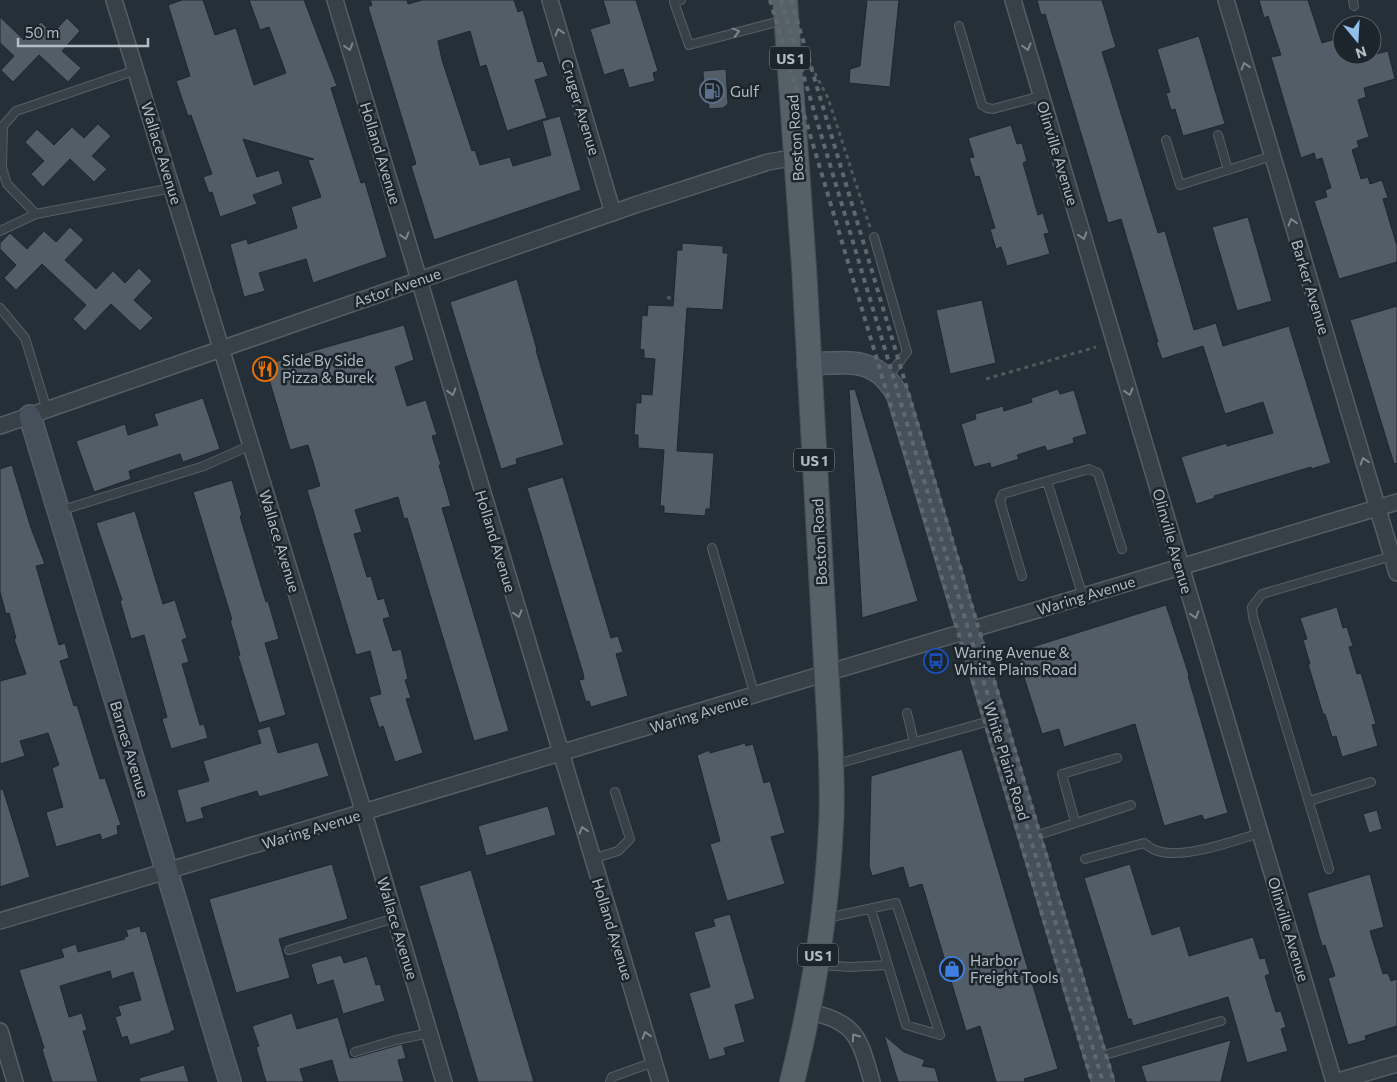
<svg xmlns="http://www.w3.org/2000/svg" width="1397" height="1082" viewBox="0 0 1397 1082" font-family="Commissioner,sans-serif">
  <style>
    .building { fill: #525d67; stroke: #1f272e }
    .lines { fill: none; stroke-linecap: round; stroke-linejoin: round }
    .lane-casing { stroke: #565e65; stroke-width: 10 }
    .street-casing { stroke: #565e65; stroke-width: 18 }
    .secondary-casing { stroke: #565e65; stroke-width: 24 }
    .primary-casing { stroke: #444c54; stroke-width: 26 }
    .path { stroke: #4b5b5c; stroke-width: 3; stroke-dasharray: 4 4; stroke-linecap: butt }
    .lane { stroke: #384048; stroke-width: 8 }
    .street { stroke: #384048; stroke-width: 15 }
    .secondary { stroke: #46505a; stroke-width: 21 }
    .primary { stroke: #566067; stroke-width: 24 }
    .rail { stroke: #5e6871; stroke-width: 4; stroke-dasharray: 5 5; stroke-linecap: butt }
    .oneway { stroke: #7c848c }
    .labels { text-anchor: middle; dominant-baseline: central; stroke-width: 5; stroke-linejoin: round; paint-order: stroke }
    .shield { fill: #1d252c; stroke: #868e96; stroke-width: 1 }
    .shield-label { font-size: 14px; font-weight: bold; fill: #b3bbc4 }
    .poi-label { font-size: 15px; fill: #b3bbc4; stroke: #1d252c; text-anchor: start }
    .street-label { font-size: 15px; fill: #b3bbc4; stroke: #1d252c }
  </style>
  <rect width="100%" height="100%" fill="#252f37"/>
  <path class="building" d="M182 0H203L215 35 236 28 254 85 286 73 269 27 260 30 249 0H304L337 86 331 88 361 183 365 182 387 257 313 283 306 259 259 273 265 291 244 297 230 244 247 239 248 244 297 228 291 207 321 197 308 160 314 159 243 139 257 177 279 170 283 184 253 195 257 204 220 217 212 192 209 193 203 177 212 174 191 115 188 116 176 81 190 76 168 5Z
    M370 0H407L408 4 422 0H514L518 12 523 10 538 62 543 61 548 76 535 80 547 118 507 131 486 65 480 67 470 31 438 41 442 60 472 151 475 150 480 165 510 157 513 166 551 155 542 121 560 116 581 190 434 240 411 166 416 164 368 7 372 5Z
    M603 0H636L658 71 653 73 655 81 629 88 623 69 604 75 590 29 610 23Z
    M867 0H899L890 87 849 83 850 69 860 66Z
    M1037 0H1102L1116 47 1102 52 1158 233 1165 231 1194 330 1216 323 1223 346 1289 326 1331 463 1311 469V467L1214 496 1215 498 1196 504 1181 457 1227 443V446L1273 433 1263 402 1225 414 1203 346 1162 359 1156 342H1158L1121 219 1108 223 1045 14 1041 15Z
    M1259 0H1308L1322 43 1342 37V55H1357V59L1388 51 1395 79 1364 88 1366 97 1358 100 1369 137 1357 141 1359 147 1352 150 1361 179 1368 177 1370 184 1382 180 1388 198 1383 199 1397 246V262L1339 279 1314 201 1327 197 1325 190 1331 188 1322 158 1316 160 1314 153 1301 158 1271 57 1281 55 1268 16 1264 18Z
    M0 17 24 40 41 22 53 33 67 18 80 31 62 51 81 68 68 82 39 55 13 82 1 70 14 56 0 43Z
    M1199 36 1225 124 1183 136 1175 109 1171 110 1166 93 1170 92 1157 49Z
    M726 69 728 104 723 108 709 109 708 93 704 94 703 71Z
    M98 124 111 136 92 156 107 169 94 182 70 159 43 187 31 174 44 161 25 142 37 129 54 145 72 127 84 138Z
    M1011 125 1017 144 1022 143 1027 161 1023 163 1038 215 1043 213 1049 233 1044 234 1050 254 1007 266 1001 247 996 249 990 229 995 228 979 176 975 177 969 158 974 157 968 138Z
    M1248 217 1272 301 1237 311 1212 227Z
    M70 227 84 240 65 260 96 289 113 271 125 283 139 268 152 281 134 300 153 318 140 331 111 304 85 331 73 319 86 305 42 264 16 290 4 278 16 265 0 249V243L10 233 27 249 44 231 56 242Z
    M682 243 723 246V253H728L723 310 687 308 677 451 714 453 710 509H706L705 516 664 513V506H660L664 450 638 448V435H634L636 403H641V394L652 395 655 359 644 358V350L640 349 642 315 647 316 648 305 673 306 677 250H682Z
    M517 279 537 350H536L564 445 516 459 517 464 501 469 450 302Z
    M982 300 996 363 950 374 936 310Z
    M1397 306V463L1394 464 1350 320Z
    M404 325 414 360 395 367 407 406 426 400 437 435 432 436 441 465H439L451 506 442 508 509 731 474 741 407 518 404 519 398 497 355 510 362 532 354 534 367 577 371 576 378 600 384 598 390 617 383 619 393 651 401 649 408 679 405 680 411 698 406 699 423 753 395 762 383 726 379 728 369 697 381 694 370 651 356 655 307 490 320 486 308 445 290 450 269 379 264 380 260 366Z
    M855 389 918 601 862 618 849 390Z
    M1058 389 1060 394 1074 390 1087 434 1073 438 1074 443 1047 451 1045 446 1017 455 1019 459 991 468 990 463 974 467 961 424 976 419 975 414 1003 406 1004 411 1032 402 1031 398Z
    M203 398 220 449 183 462 180 454 129 471 131 479 94 492 76 441 125 424 128 435 158 425 154 414Z
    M12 465 31 528 45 564 36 566 59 645 65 643 69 658 60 661 74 706 77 705 100 779 105 778 121 825 117 826 118 834 102 840 100 834 56 847 46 812 63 807 52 768 59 765 48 733 20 741 25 756 0 764V681L26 674 14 639 16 638 9 613 6 614 0 592V469Z
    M563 477 611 638 618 636 623 652 616 654 628 696 591 707 589 701 586 702 579 680 584 679 583 673 527 488Z
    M232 480 242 515 240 516 266 602 268 601 279 639 265 643 286 715 259 723 238 656 240 655 230 620H232L193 492Z
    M135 511 163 604 175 600 187 638 182 640 189 662 182 664 200 725 204 724 208 738 171 749 162 719 167 717 144 635 131 639 120 601 122 600 96 523Z
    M1166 605 1189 675 1188 676 1228 813 1204 820 1202 815 1164 826 1135 724 1064 747 1059 729 1042 734 1016 652Z
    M1337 607 1343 628 1347 627 1353 646 1349 647 1357 674 1361 673 1376 724 1372 725 1378 746 1342 757 1336 736 1332 737 1325 714H1323L1308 664H1310L1303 640 1307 639 1300 618Z
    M270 726 278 753 318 742 329 776 259 797 257 791 201 808 204 818 186 823 177 790 209 781 203 761 261 743 257 730Z
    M745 743 746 746 753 744 764 783 770 781 785 833 771 837 785 884 727 901 710 844 720 841 697 755 710 750V753Z
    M962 749 1058 1069 1024 1079 1025 1082H996L980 1026 966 1031 922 884 909 888 903 867 872 876 869 866 871 776Z
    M3 789 30 877 0 887V790Z
    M548 806 556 835 486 856 478 826Z
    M1377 810 1382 829 1369 833 1363 814Z
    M332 864 348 919 279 939 290 978 236 993 209 899Z
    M1130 864 1152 935 1180 926 1189 956 1253 937 1260 959 1265 958 1270 974 1265 976 1276 1012 1281 1011 1286 1027 1281 1029 1288 1051 1247 1063 1228 997 1133 1026 1131 1019H1128L1084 878Z
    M471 870 534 1082H478L419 886Z
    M1370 874 1384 927 1370 931 1383 974 1388 973 1391 981 1397 979V1026L1365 1036 1366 1040 1348 1045 1328 978 1335 976 1325 945 1322 946 1307 893Z
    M730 914 755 999 735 1005 745 1042 724 1048 726 1055 709 1060 689 993 710 987 694 932 715 926 713 919Z
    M140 926 141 932 146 931 175 1030 170 1032V1033L130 1045 127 1036 122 1038 115 1017 121 1015 118 1006 141 1000 133 972 112 979 110 971 60 986 69 1017 82 1013 87 1030 83 1031 98 1082H52L42 1049 44 1048 19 970 64 957 61 949 76 944 78 952 125 939 124 937 128 936 126 930Z
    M341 955 344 963 367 956 376 985 380 984 385 1001 343 1014 333 980 317 985 311 964Z
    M292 1013 297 1029 338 1017 350 1058 357 1057 402 1044 406 1058 398 1060 404 1082H338L332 1060 300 1069 304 1082H266L256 1047 259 1046 252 1026Z
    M884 1035 904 1052 925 1060 922 1066 935 1068 939 1082H898Z
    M1231 1040 1221 1082H1146L1141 1066Z
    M184 1065 189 1082H140L139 1078Z"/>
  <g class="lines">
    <defs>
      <path id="lane" d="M681 0 674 2 689 45 784 20
        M1353 0 1354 6
        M959 26 982 105 987 108 993 109 1041 96
        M1218 135 1228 170
        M1166 140 1180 185 1272 156
        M36 214 7 184 2 168 3 126 16 111 136 70
        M0 231 36 214 172 188
        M874 237 907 352 887 378
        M0 308 25 338 47 410
        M1047 481 1089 469 1098 473 1122 549
        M59 511 204 466 251 445
        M712 548 755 696
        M1022 576 1000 501 1003 494 1047 481 1083 597
        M907 713 914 742
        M833 765 993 720
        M1309 801 1371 782
        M1075 822 1062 774 1117 758
        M1032 837 1131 805
        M592 859 618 851 630 839 615 792
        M1085 859 1144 843C1147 845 1150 848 1153 849 1178 862 1233 841 1260 833
        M1329 869 1253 617 1252 607 1262 594 1392 556
        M827 918 896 903 940 1035 906 1025 871 909
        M289 950 395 918
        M820 965 850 967 888 965
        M355 1052 396 1040 429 1033
        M1098 1057 1221 1021
        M610 1082 612 1077 654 1062"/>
      <path id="street" d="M114 0 364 813 444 1082
        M335 0 660 1082
        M550 0 613 213
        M1013 0 1334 1082
        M1226 0 1397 573
        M0 426 635 205 768 162 797 157
        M0 921 1397 502
        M809 1012C857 1021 860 1040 872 1082
        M0 1031 15 1082
        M1335 1082 1397 1064"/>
      <path id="secondary" d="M808 364C849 363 876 355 898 396L1103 1082
        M30 416 230 1082"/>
      <path id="primary" d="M785 0 804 267 830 735C831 765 833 796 831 826 827 913 813 998 792 1082"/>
    </defs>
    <use href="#lane" class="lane-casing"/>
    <use href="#street" class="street-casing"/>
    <use href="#secondary" class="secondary-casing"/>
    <use href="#primary" class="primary-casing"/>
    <path class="path" d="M811 66 828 98 870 227
      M667 297 679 301
      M986 379 1096 347"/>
    <use href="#lane" class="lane"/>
    <use href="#street" class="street"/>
    <use href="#secondary" class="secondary"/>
    <use href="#primary" class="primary"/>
    <path class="rail" d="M770 0 1092 1082
      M781 0 1103 1082
      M791 0 1114 1082"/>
  </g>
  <defs><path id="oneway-chevron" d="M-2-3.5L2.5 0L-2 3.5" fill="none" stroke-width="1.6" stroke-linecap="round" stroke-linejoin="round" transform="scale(1.25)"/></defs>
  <g class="oneway">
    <use href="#oneway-chevron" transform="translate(559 32) rotate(-107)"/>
    <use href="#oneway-chevron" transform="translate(736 32) rotate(-15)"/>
    <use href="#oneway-chevron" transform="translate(349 47) rotate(73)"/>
    <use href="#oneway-chevron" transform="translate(1027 47) rotate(74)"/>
    <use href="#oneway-chevron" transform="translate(1245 66) rotate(-107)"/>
    <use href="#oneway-chevron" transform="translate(1292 222) rotate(-107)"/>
    <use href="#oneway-chevron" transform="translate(405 236) rotate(73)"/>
    <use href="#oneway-chevron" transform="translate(1083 236) rotate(73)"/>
    <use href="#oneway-chevron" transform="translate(452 392) rotate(73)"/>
    <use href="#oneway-chevron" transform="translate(1129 392) rotate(73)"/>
    <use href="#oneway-chevron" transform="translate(1364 461) rotate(-107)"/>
    <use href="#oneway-chevron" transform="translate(518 614) rotate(73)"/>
    <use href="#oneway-chevron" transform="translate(1195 615) rotate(73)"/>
    <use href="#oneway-chevron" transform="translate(583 830) rotate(-107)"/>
    <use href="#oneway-chevron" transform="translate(646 1035) rotate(-107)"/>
    <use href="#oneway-chevron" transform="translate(855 1037) rotate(-125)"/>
  </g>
  <defs>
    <symbol id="fuel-ring" viewBox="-11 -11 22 22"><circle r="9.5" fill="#1d252c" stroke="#5c6f8a" stroke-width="1.5"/><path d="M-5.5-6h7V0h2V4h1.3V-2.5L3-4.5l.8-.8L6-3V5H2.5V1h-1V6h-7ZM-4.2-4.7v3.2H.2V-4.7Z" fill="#5c6f8a"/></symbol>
    <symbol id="restaurant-ring" viewBox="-11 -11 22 22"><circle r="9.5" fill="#1d252c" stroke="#e8710a" stroke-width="1.5"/><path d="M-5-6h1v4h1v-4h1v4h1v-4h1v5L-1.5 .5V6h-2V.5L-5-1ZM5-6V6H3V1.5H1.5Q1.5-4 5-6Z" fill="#e8710a"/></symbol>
    <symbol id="bus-ring" viewBox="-11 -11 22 22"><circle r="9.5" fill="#1d252c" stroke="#1a4fb4" stroke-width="1.5"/><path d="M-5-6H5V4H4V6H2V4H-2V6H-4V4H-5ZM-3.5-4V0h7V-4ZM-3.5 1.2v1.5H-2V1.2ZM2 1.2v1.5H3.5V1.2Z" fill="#1a4fb4"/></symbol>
    <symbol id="shop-ring" viewBox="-11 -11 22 22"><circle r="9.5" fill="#1d252c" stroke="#3f7fe0" stroke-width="1.5"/><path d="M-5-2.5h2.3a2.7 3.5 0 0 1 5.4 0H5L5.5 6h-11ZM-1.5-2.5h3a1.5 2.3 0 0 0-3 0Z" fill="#3f7fe0"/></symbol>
  </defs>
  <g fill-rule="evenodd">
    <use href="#fuel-ring" x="698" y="77" width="28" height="28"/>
    <use href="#restaurant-ring" x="251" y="355" width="28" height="28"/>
    <use href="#bus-ring" x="922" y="647" width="28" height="28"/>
    <use href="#shop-ring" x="938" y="955" width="28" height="28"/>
  </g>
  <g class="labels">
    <g class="shield">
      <rect x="770" y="46.5" width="40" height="23" rx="4"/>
      <rect x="794" y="448.5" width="40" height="23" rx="4"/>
      <rect x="798" y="943.5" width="40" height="23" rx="4"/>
    </g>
    <g class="shield-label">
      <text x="790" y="58">US 1</text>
      <text x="814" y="460">US 1</text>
      <text x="818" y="955">US 1</text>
    </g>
    <g class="poi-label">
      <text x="730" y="91">Gulf</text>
      <text x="282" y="360">Side By Side<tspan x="282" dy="17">Pizza &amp; Burek</tspan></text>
      <text x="954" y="652">Waring Avenue &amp;<tspan x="954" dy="17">White Plains Road</tspan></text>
      <text x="970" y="960">Harbor<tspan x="970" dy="17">Freight Tools</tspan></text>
    </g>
    <g class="street-label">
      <text transform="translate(581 107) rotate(73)">Cruger Avenue</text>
      <text transform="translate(795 138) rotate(-94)">Boston Road</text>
      <text transform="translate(162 153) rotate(73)">Wallace Avenue</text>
      <text transform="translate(381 153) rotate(73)">Holland Avenue</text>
      <text transform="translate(1058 153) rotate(73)">Olinville Avenue</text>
      <text transform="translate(397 287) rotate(-19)">Astor Avenue</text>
      <text transform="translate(1311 287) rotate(73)">Barker Avenue</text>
      <text transform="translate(280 541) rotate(73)">Wallace Avenue</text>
      <text transform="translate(496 541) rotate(73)">Holland Avenue</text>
      <text transform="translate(1173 541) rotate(74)">Olinville Avenue</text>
      <text transform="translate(819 542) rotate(-93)">Boston Road</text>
      <text transform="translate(1086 595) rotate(-17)">Waring Avenue</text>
      <text transform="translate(699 713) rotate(-17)">Waring Avenue</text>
      <text transform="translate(130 749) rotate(73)">Barnes Avenue</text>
      <text transform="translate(1007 761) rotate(73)">White Plains Road</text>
      <text transform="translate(311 829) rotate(-17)">Waring Avenue</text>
      <text transform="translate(398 928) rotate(73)">Wallace Avenue</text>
      <text transform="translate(613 929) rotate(73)">Holland Avenue</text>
      <text transform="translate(1289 929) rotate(73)">Olinville Avenue</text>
    </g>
  </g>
  <g transform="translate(1357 40) rotate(162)"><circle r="24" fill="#1d252c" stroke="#596169"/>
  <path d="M0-4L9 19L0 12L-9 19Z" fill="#92bfea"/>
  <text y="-8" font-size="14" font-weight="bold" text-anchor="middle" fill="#b3bbc4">N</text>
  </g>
  <path d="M18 38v8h130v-8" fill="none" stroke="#b3bbc4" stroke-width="2.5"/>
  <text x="25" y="38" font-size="15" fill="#b3bbc4" stroke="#1d252c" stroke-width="4" paint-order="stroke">50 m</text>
</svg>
